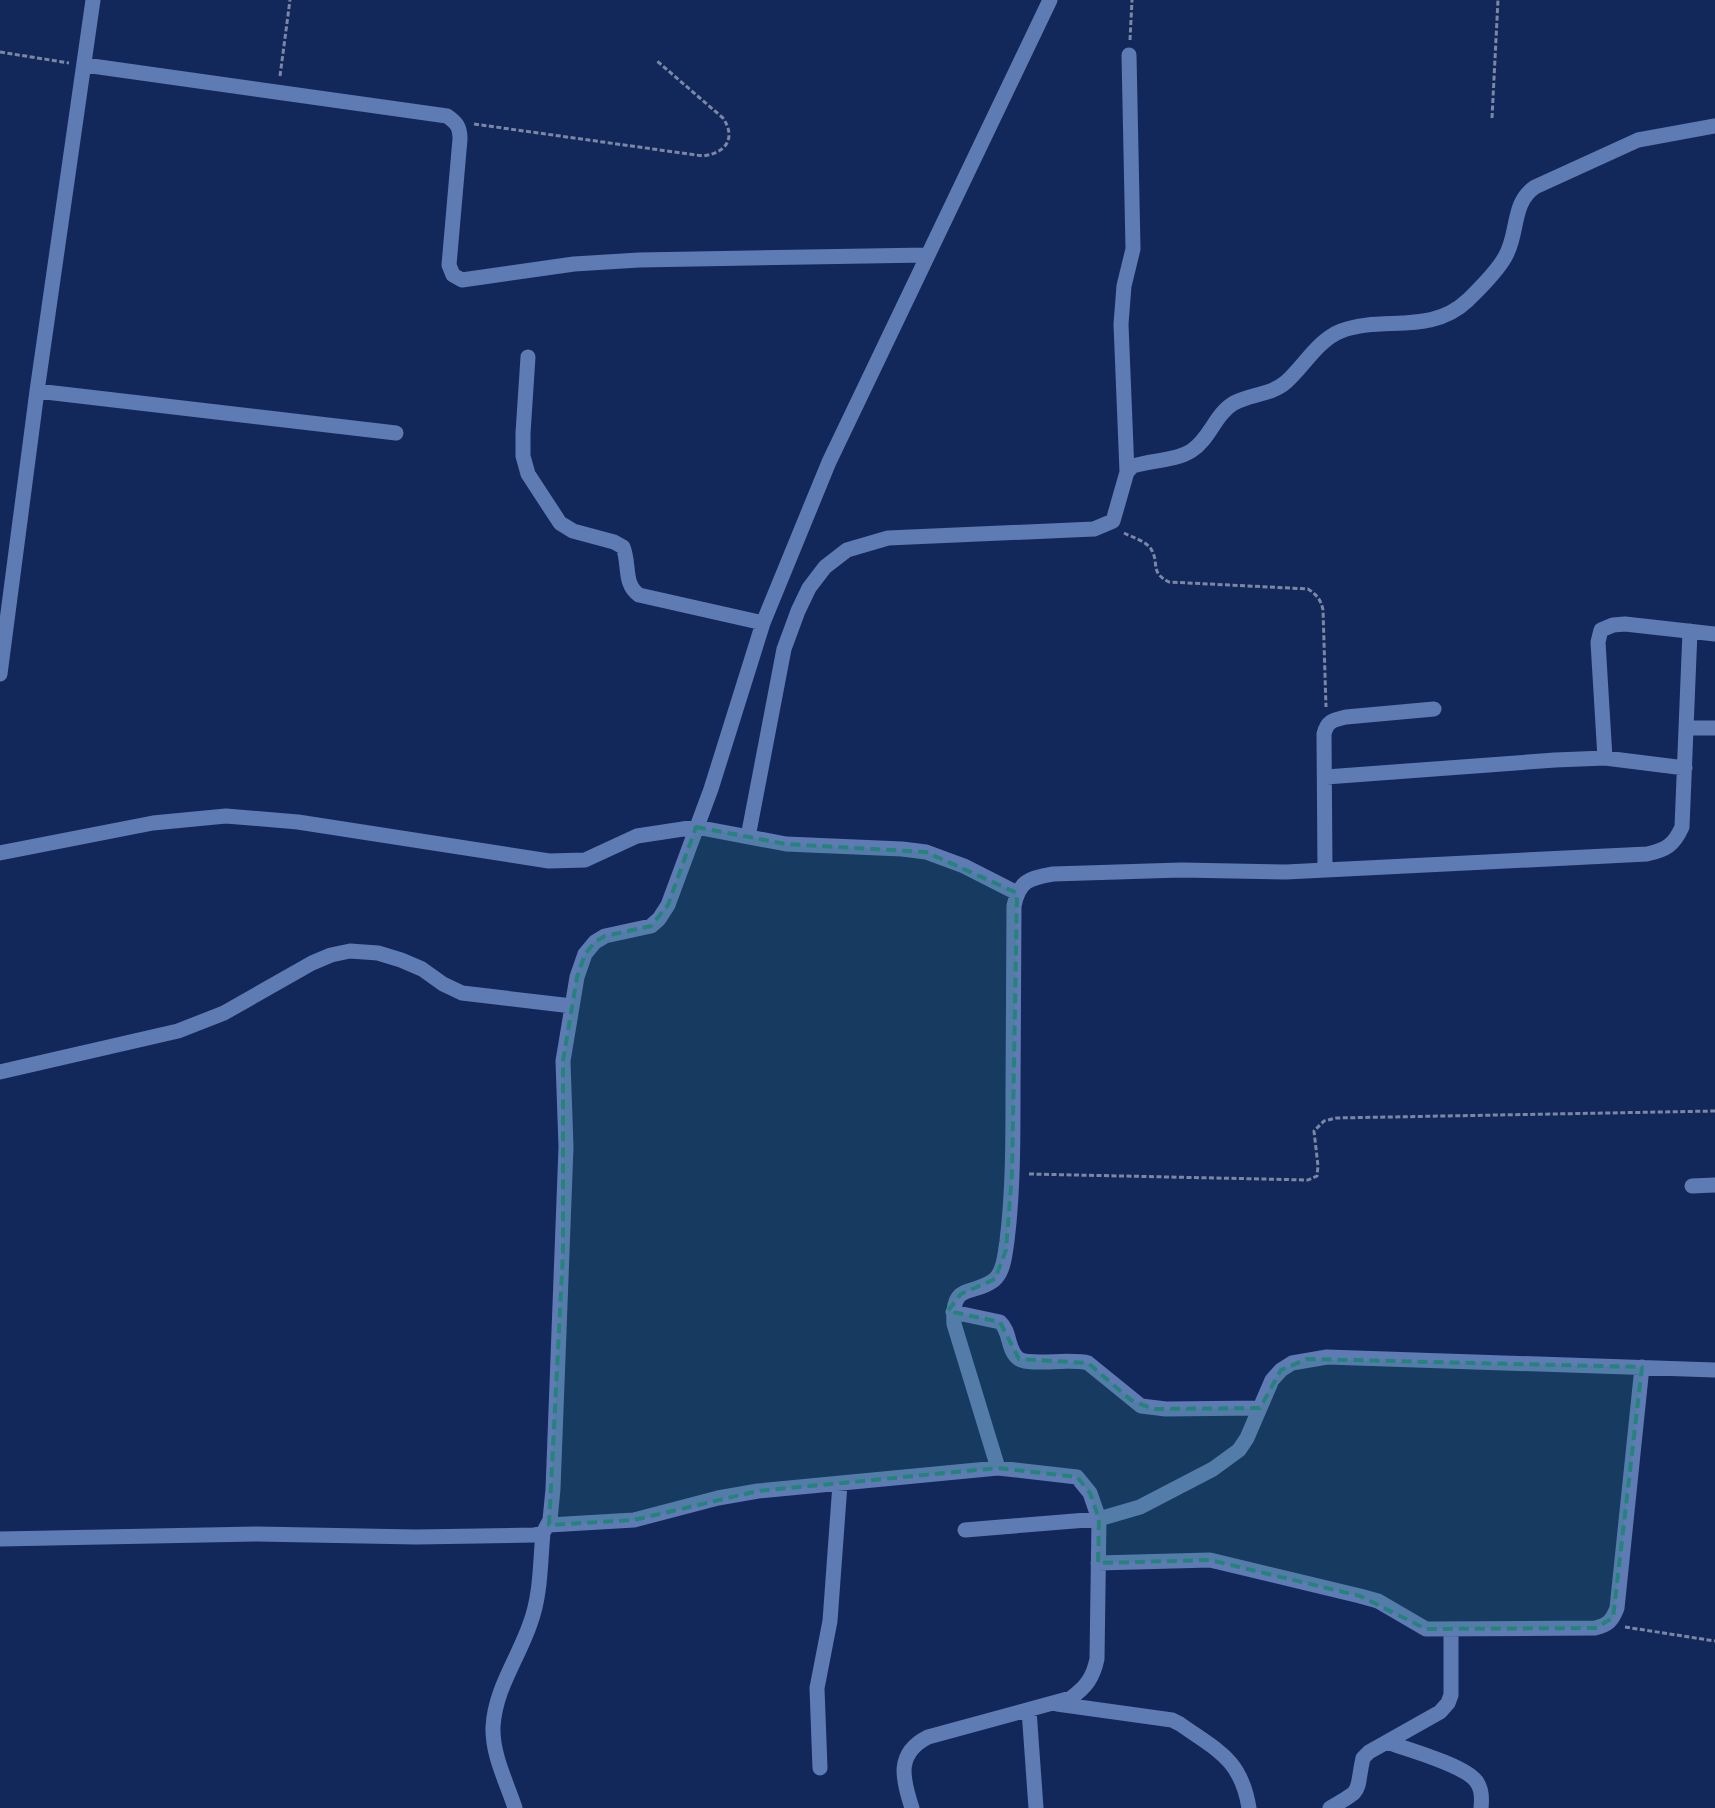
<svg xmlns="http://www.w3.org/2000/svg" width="1715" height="1808" viewBox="0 0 1715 1808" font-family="Montserrat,sans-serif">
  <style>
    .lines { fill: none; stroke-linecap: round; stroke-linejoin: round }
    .path { stroke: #7a87a5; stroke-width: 3; stroke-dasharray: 5 2.5; stroke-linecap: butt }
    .minor { stroke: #5f7bb4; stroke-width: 15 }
    .marked { fill: #26837c; fill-opacity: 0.2; stroke: #26837c; stroke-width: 4; stroke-dasharray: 10 6; stroke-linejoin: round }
  </style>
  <rect width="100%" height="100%" fill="#13285a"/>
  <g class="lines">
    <path class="path" d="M1130 40 1132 0
      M0 52 69 63
      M280 76 290 0
      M1492 118 1498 0
      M474 124 703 156C725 153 737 139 723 118L657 61
      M1124 533C1132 537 1146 541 1151 549 1160 563 1149 572 1169 582L1308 589C1317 595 1321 600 1323 610L1326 707
      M1029 1174 1308 1180 1317 1176 1318 1166 1314 1131 1324 1121 1336 1118 1715 1111
      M1625 1627 1715 1641"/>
    <path class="minor" d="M85 65 447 116C457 123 460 127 460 139L449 265 453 275 462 280 574 264 639 260 927 255
      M528 357 523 433V456L528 474 560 523 573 531 614 542 623 547C630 564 623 584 639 595L763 623
      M37 391 396 433
      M1127 472 1121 324 1124 286 1133 249 1129 55
      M0 674 37 391 93 0
      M1686 728H1715
      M1605 758 1598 642 1601 630 1613 625 1625 624 1715 634
      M1326 777 1555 760 1605 758 1685 768
      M748 837 784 649 798 611 809 588 825 567 847 550 888 538 1094 529 1113 521 1127 472 1133 466C1151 460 1175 461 1191 451 1210 439 1215 414 1234 403 1251 394 1271 395 1286 382 1304 366 1318 340 1341 331 1383 315 1430 336 1468 300 1480 288 1496 273 1505 257 1519 234 1511 203 1535 187L1638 140 1715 126
      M0 853 153 823 226 816 298 822 549 861 585 860 637 836 696 827 786 844 902 849 926 852 964 866 1017 893
      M1325 870 1324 734C1327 721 1333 720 1346 717L1434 709
      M0 1072 178 1031 224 1013 312 963 331 955 350 951 378 953 401 960 422 969 443 984 462 993 572 1006
      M1692 1186 1715 1185
      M953 1312 1000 1322C1011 1332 1007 1351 1019 1359 1030 1366 1071 1358 1088 1363L1141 1406 1166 1409 1260 1408
      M549 1525 634 1520 718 1498 758 1491 998 1468 954 1324C951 1281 972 1297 994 1280 1004 1272 1005 1253 1007 1241 1013 1192 1013 1142 1013 1093 1013 1031 1014 969 1014 906 1019 881 1029 878 1053 874L1181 870 1286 872 1647 854C1666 850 1674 845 1682 827L1690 631
      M965 1530 1099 1519 1140 1507 1213 1469 1239 1450 1247 1438 1272 1380 1281 1370 1292 1363 1327 1357 1715 1370
      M0 1539 257 1534 416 1537 534 1535 543 1533 550 1520 553 1489 566 1147 563 1061 577 977 585 954 595 942 605 936 651 926 659 919 668 905 711 789 763 623 829 462 1050 0
      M1098 1563 1210 1560 1360 1596 1378 1601 1426 1629 1595 1628C1608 1625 1612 1621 1617 1608L1642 1367
      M1057 1704 1172 1720 1180 1724C1218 1751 1241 1759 1249 1808
      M1029 1710 1036 1808
      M1387 1742C1408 1750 1464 1765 1476 1781 1482 1788 1482 1799 1481 1808
      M820 1768 817 1688 830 1621 840 1484
      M515 1808C507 1783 492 1755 493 1727 495 1689 518 1659 530 1624 541 1595 540 1564 543 1533
      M912 1808C902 1778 896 1753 928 1737L1071 1698C1086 1687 1093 1678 1097 1659L1099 1519 1090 1493 1077 1477 998 1468
      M1330 1808C1365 1788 1355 1794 1363 1758L1369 1752 1440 1712 1448 1703 1451 1695V1630"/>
  </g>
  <path class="marked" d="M696 827 786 844 926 852 1017 893 1012 1174 1006 1250 995 1279 961 1294 948 1311 1000 1322 1019 1359 1088 1363 1131 1400 1153 1409 1260 1408 1281 1370 1307 1359 1642 1367 1613 1618 1595 1628 1426 1629 1360 1596 1210 1560 1098 1563 1099 1519 1090 1493 1077 1477 998 1468 758 1491 634 1520 549 1525 563 1253V1061L577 977 585 954 595 942 605 936 651 926 668 905Z"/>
</svg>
